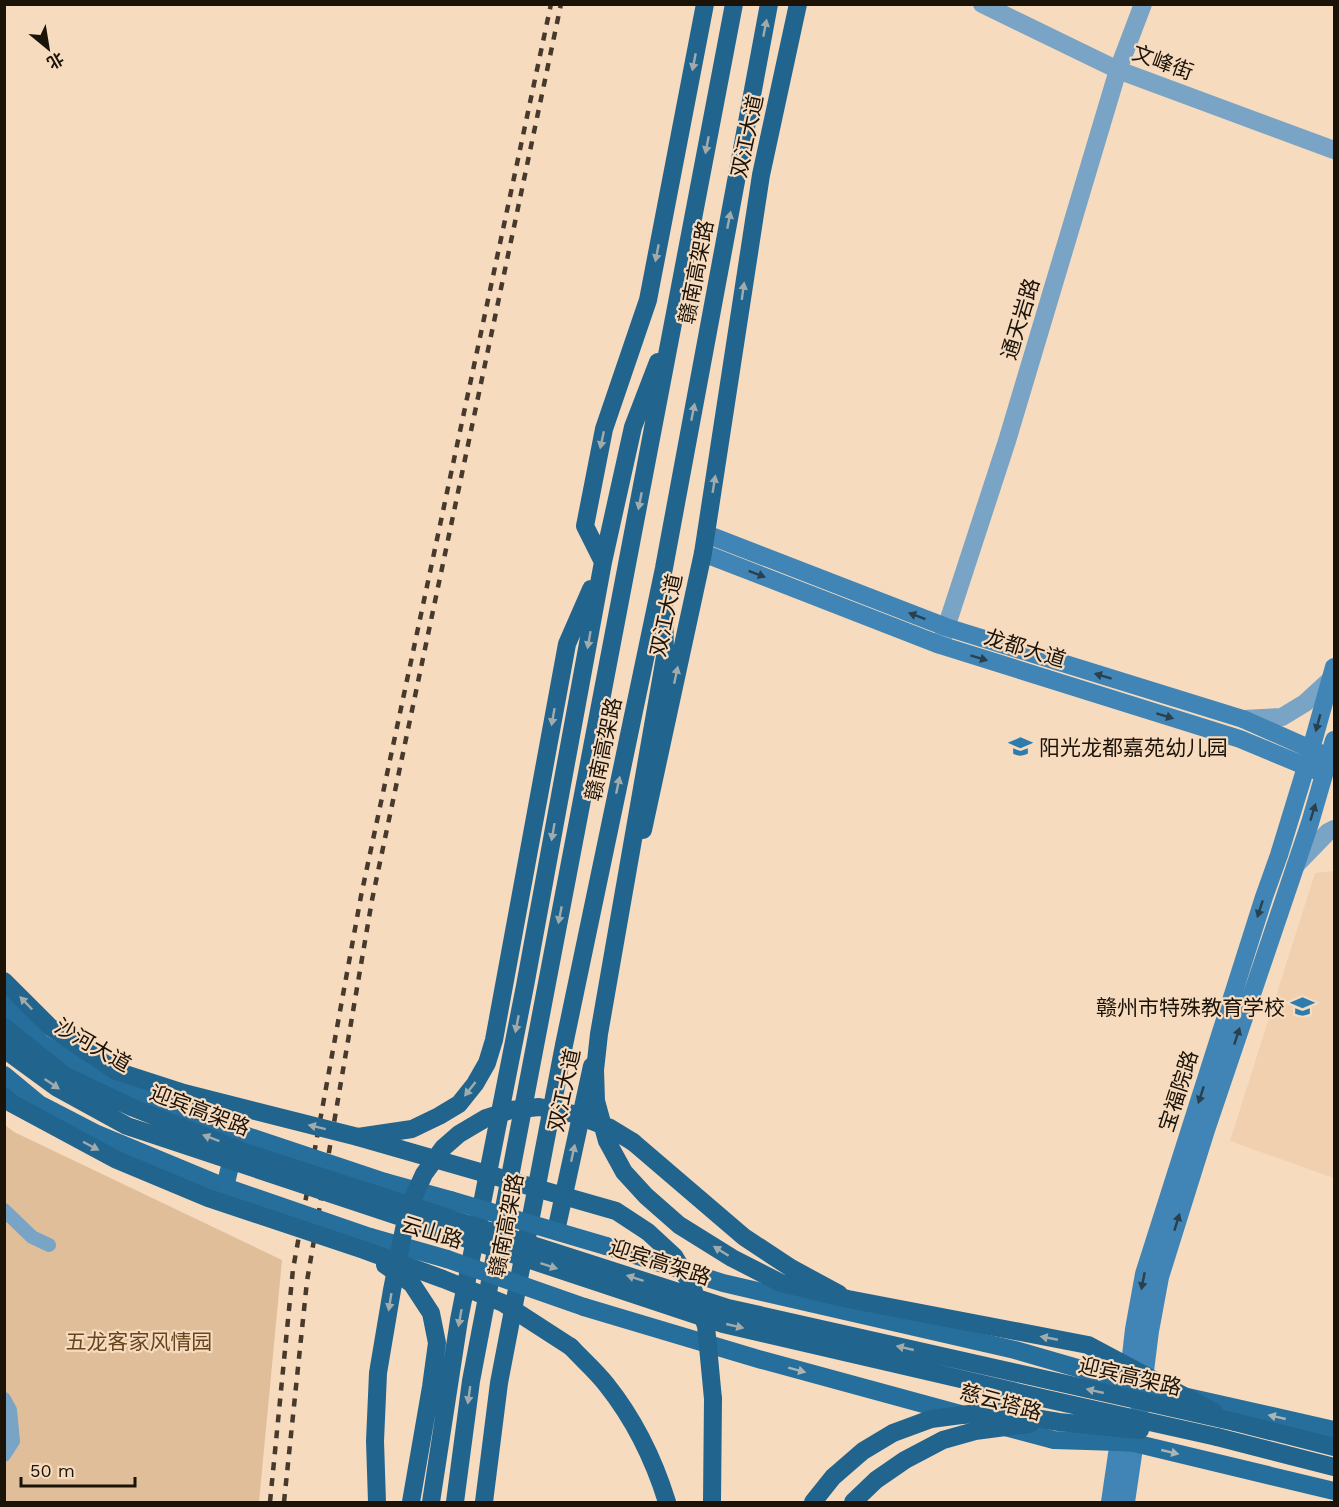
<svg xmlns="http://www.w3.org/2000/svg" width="1339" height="1507" viewBox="0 0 1339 1507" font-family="'Work Sans','Noto Sans SC',sans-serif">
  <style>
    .built { fill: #f0d0ae }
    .green { fill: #e0be99 }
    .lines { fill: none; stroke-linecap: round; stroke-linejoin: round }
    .minor { stroke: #79a4c5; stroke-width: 14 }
    .tertiary { stroke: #79a4c5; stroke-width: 18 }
    .secondary { stroke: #4085b5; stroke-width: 18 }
    .primary { stroke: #266e9c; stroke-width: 18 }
    .trunk { stroke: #21648e; stroke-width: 18 }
    .rail { stroke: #473a2d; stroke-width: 4.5; stroke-dasharray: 8 8; stroke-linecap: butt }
    .primary-bridge { stroke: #266e9c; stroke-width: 18 }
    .trunk-bridge { stroke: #21648e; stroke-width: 18 }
    .oneway { fill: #a1abab }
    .oneway2 { fill: #2a404d }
    .oneway3 { fill: #adb5b3 }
    .labels { text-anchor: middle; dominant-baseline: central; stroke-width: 4.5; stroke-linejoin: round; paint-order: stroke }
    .street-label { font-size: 21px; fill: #1b1208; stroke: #f6dbbf }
    .poi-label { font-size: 21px; fill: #1b1208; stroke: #f6dbbf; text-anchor: start }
    .park-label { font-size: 21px; fill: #67451e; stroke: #f6dbbf }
  </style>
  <rect width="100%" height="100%" fill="#f6dbbf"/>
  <path class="built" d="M1334 871V1178L1230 1141 1315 873Z"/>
  <path class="green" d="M4 1124 14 1132 282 1260 259 1502H5Z"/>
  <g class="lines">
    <path class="minor" d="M4 1210 32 1237 49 1245
      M4 1399 10 1410 13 1441 4 1455"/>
    <path class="tertiary" d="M982 4 1118 70 1334 150
      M942 640 1007 441 1118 70 1143 4
      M1243 719 1282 717 1305 703 1329 681
      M1296 865 1328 832 1334 829"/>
    <path class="secondary" d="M706 534 946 627 1243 719 1322 754
      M703 553 940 645 1240 739 1317 771
      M1128 1382 1134 1329 1144 1274 1264 897 1279 855 1306 767 1334 667
      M1110 1502 1121 1427
      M1126 1502 1143 1387 1150 1331 1160 1277 1206 1130 1310 823 1334 740"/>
    <path class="primary" d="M4 1004 41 1043 115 1087 238 1133 225 1187 95 1133 39 1104 4 1075
      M385 1182 450 1200
      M370 1237 447 1259
      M606 1246 723 1283 1015 1350 1143 1387 1334 1430
      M584 1307 762 1360 964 1415
      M1005 1427 1054 1440 1118 1442 1134 1443 1334 1491"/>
    <path class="trunk" d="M603 562 585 526 604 429 648 300 705 4
      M664 602 665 657
      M643 830 703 553 761 175 798 4
      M358 1137 412 1129 439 1116 459 1104 475 1084 487 1063 494 1040 567 644 591 589
      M633 1142 744 1237 791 1268 839 1294
      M556 1231 592 1066
      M385 1265 412 1284 431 1313 437 1343 431 1387 411 1502
      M571 1347C582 1359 596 1371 606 1384 634 1419 654 1460 667 1502
      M1235 1422 1334 1447
      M1217 1437 1334 1467
      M431 1502 459 1320 525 986 603 562 633 427 658 362
      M455 1502 471 1381 734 4
      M484 1502 499 1383 564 1045 664 568 769 4
      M712 1502 713 1399"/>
    <path class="rail" d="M270 1502 293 1269 361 896 551 4
      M284 1502 307 1281 372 900 561 4"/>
    <path class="primary-bridge" d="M238 1133 385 1182
      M225 1187 370 1237
      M450 1200 606 1246
      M447 1259 584 1307"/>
    <path class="trunk-bridge" d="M665 657 599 1034 595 1070 596 1101 607 1141 624 1172 646 1196 679 1225 732 1258 781 1283 848 1299 1088 1345 1214 1412
      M4 981 50 1027 116 1071 184 1093 358 1137 616 1211 648 1232 674 1256 692 1286 706 1326 713 1399
      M4 1027 64 1075 131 1107 250 1154 728 1308 1235 1422
      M4 1049 56 1087 127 1126 723 1324 1051 1400 1217 1437
      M4 1096 11 1103 117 1160 208 1198 364 1250 443 1279 503 1303 571 1347
      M377 1502 375 1441 378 1373 392 1290 404 1229 413 1198 424 1174 443 1148 459 1134 486 1118 511 1110 539 1107 574 1114 610 1128 633 1142
      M813 1502 833 1477 863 1451 893 1433 931 1419 992 1411 1059 1422 1140 1430
      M853 1502 876 1480 905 1460 943 1440 975 1431 1030 1424"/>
  </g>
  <defs><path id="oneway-solid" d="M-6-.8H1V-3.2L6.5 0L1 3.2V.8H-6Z" transform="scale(1.5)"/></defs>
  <g class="oneway">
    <use href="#oneway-solid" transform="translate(765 28) rotate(-79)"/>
    <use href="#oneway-solid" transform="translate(694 62) rotate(101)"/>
    <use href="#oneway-solid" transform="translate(707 145) rotate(101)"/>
    <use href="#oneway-solid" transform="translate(729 220) rotate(-79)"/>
    <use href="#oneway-solid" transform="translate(657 253) rotate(101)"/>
    <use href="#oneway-solid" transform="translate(743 291) rotate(-82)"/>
    <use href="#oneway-solid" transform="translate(693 412) rotate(-79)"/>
    <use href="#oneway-solid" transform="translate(602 440) rotate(102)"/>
    <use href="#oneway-solid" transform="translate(714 484) rotate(-81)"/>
    <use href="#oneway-solid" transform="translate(640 501) rotate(101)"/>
    <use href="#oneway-solid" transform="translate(589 640) rotate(100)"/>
    <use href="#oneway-solid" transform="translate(676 675) rotate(-78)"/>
    <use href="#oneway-solid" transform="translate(553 717) rotate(100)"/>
    <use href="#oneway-solid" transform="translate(618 785) rotate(-78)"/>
    <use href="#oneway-solid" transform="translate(553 832) rotate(100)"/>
    <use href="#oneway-solid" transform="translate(560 915) rotate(101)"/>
    <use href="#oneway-solid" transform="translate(26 1003) rotate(-134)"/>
    <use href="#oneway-solid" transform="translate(517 1024) rotate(101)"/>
    <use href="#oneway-solid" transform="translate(52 1084) rotate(34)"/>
    <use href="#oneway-solid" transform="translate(470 1089) rotate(128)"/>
    <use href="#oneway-solid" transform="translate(317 1127) rotate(-166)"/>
    <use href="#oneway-solid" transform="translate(211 1138) rotate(-159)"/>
    <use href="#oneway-solid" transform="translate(91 1146) rotate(28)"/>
    <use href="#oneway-solid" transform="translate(573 1153) rotate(-78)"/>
    <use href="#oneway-solid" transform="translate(721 1251) rotate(-148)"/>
    <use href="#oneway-solid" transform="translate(549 1266) rotate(18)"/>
    <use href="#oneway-solid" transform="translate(635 1278) rotate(-162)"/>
    <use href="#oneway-solid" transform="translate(390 1302) rotate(99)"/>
    <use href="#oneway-solid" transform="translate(460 1318) rotate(100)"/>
    <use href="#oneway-solid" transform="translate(735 1326) rotate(13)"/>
    <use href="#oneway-solid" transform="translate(1049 1338) rotate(-169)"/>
    <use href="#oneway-solid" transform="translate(905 1348) rotate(-167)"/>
    <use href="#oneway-solid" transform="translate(1095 1391) rotate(-167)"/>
    <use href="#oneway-solid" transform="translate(469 1395) rotate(98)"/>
  </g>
  <g class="oneway2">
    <use href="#oneway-solid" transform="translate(757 574) rotate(21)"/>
    <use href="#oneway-solid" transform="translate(917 616) rotate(-159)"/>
    <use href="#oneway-solid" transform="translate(979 658) rotate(17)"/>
    <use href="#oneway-solid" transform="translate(1103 676) rotate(-163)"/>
    <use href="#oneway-solid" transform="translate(1165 716) rotate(17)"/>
    <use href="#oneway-solid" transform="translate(1318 723) rotate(105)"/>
    <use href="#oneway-solid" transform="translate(1313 812) rotate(-73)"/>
    <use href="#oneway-solid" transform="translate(1260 909) rotate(108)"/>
    <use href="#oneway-solid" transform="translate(1237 1036) rotate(-72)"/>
    <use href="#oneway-solid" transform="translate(1201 1095) rotate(108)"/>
    <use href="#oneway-solid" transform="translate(1177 1222) rotate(-73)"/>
    <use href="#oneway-solid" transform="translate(1143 1281) rotate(101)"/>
  </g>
  <g class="oneway3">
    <use href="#oneway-solid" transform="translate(797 1370) rotate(15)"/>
    <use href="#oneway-solid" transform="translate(1277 1417) rotate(-167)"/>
    <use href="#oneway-solid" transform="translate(1170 1452) rotate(13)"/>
  </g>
  <defs>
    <symbol id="school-bare" viewBox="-9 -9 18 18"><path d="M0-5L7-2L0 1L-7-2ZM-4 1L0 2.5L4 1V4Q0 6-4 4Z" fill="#2e7bae" stroke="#f6dbbf" stroke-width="2.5" paint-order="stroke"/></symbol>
  </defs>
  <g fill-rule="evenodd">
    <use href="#school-bare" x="1004" y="730" width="33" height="33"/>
    <use href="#school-bare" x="1286" y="990" width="33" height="33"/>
  </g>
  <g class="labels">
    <g class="street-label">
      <text transform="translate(1163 62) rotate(20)">文峰街</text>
      <text transform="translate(747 136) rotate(-78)">双江大道</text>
      <text transform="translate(696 272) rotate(-79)">赣南高架路</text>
      <text transform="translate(1020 319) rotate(-73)">通天岩路</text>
      <text transform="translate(666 615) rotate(-78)">双江大道</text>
      <text transform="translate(1025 648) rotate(17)">龙都大道</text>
      <text transform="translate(603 749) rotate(-78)">赣南高架路</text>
      <text transform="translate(93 1045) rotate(30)">沙河大道</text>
      <text transform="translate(564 1090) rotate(-78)">双江大道</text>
      <text transform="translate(1178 1091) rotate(-72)">宝福院路</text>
      <text transform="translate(200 1110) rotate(21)">迎宾高架路</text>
      <text transform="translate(506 1225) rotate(-79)">赣南高架路</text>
      <text transform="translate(432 1232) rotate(17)">云山路</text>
      <text transform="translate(660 1262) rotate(18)">迎宾高架路</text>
      <text transform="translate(1130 1376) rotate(13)">迎宾高架路</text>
      <text transform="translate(1001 1402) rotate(15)">慈云塔路</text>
    </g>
    <g class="poi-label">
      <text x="1039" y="747">阳光龙都嘉苑幼儿园</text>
      <text x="1285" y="1007" text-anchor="end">赣州市特殊教育学校</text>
    </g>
    <g class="park-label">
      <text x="139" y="1341">五龙客家风情园</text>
    </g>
  </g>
  <rect width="1339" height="1507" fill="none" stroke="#1b1208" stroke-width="12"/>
  <g transform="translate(48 48) rotate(150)" stroke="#f6dbbf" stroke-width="4.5" paint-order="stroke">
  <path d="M0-4.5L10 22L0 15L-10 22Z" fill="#1b1208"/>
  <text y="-9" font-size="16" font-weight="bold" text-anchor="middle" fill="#1b1208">北</text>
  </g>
  <path d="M21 1477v9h114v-9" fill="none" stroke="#1b1208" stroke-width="3"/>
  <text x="30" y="1477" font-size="18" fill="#1b1208" stroke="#f6dbbf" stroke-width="4.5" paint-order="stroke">50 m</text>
</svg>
